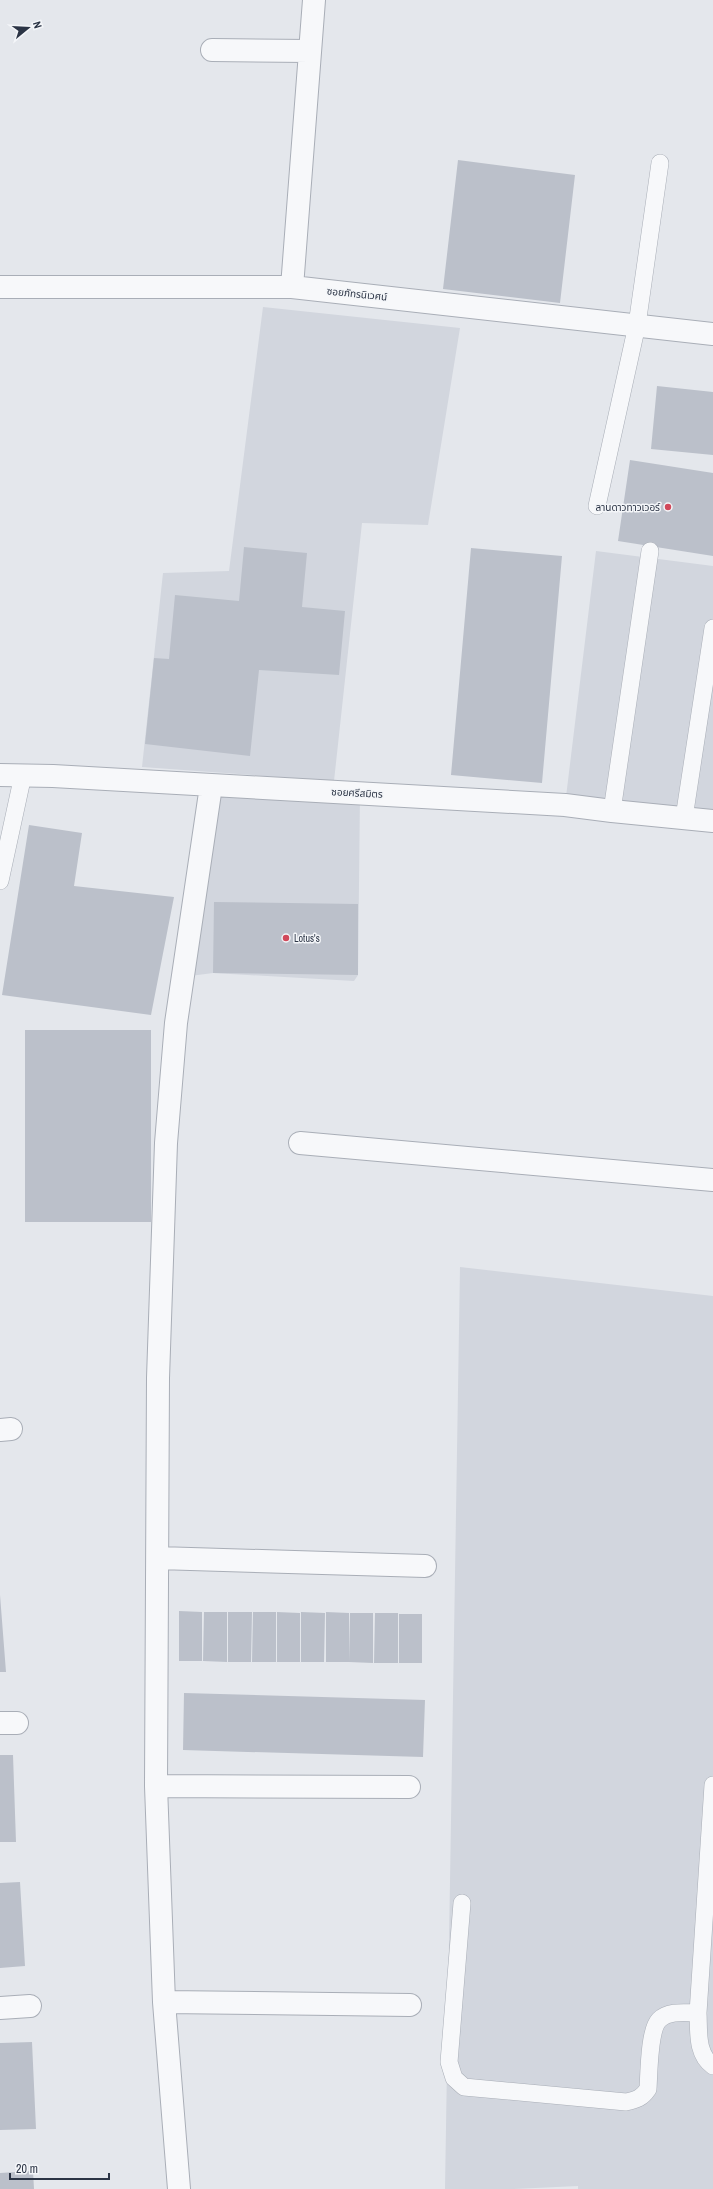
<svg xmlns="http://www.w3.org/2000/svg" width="713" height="2189" viewBox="0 0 713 2189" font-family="'Archivo Narrow','Noto Sans Thai',sans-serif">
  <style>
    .built { fill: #d2d6de }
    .building { fill: #bbc0ca }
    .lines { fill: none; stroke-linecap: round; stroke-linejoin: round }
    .service-casing { stroke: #a9aeb7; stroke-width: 18 }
    .minor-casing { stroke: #a9aeb7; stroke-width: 24 }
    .service { stroke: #f7f8fa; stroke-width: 17 }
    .minor { stroke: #f7f8fa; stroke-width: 22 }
    .poi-dot { fill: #d1495b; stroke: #f4f6f9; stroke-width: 1.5 }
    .labels { text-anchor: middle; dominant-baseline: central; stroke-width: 3; stroke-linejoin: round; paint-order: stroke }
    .street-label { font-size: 10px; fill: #2b3445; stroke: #f4f6f9 }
    .poi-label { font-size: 10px; fill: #2b3445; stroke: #f4f6f9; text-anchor: end }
  </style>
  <rect width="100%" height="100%" fill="#e4e7ec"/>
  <path class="built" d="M263 307 460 328 428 525 362 523 334 781 142 767 163 573 229 571Z
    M596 551 713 566V820L565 805Z
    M211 786 360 793 358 975 354 981 213 973 190 976Z
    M460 1267 713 1296V2189H578V2186L514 2189H445Z"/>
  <path class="building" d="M458 160 575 175 560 303 443 289Z
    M657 386 713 392V455L651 449Z
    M630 460 713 473V556L618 541Z
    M244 547 307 553 302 607 345 611 339 675 259 670 250 756 145 744 154 658 169 659 175 595 239 601Z
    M471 548 562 556 542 783 451 775Z
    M29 825 82 833 74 886 174 897 151 1015 2 995Z
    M214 902 358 904V975L213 973Z
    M25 1030H151V1222H25Z
    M0 1595 6 1672H0Z
    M179 1611 202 1612V1661H179Z
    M204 1612H227V1662L203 1661Z
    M228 1612H252L251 1662H228Z
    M253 1612H276V1662H252Z
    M277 1612 300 1613V1662H277Z
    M301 1612 325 1613 324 1662H301Z
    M326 1612 349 1613V1662H326Z
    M350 1613H373V1663L349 1662Z
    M375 1613H398V1663H374Z
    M399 1614H422V1663H399Z
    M184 1693 425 1700 423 1757 183 1750Z
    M0 1755H13L16 1842H0Z
    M20 1882 25 1966 0 1968V1883Z
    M32 2042 36 2129 0 2130V2043Z
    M33 2171 34 2189H0V2173Z"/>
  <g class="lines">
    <defs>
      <path id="service" d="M597 506 637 325 660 163
        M612 811 650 551
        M684 818 713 628
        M0 881 23 775
        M713 1785 698 2013C699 2031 696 2054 713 2066
        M462 1903 449 2062 454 2078 464 2087 626 2102C636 2100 642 2098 648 2089 649 2074 649 2030 659 2020 669 2010 686 2013 698 2013"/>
      <path id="minor" d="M212 50 309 51
        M0 287H292L713 334
        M292 287 314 0
        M0 775 53 776 565 805 612 811 713 821
        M300 1143 713 1180
        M0 1430 11 1429
        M158 1558 425 1566
        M0 1723H17
        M156 1786 409 1787
        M164 2002 410 2005
        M0 2008 30 2006
        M179 2189 164 2002 156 1786 158 1378 166 1143 176 1023 211 786"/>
    </defs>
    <use href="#service" class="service-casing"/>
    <use href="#minor" class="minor-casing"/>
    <use href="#service" class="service"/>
    <use href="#minor" class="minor"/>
  </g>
  <g class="poi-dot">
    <circle cx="668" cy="507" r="4"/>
    <circle cx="286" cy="938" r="4"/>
  </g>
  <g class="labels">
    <g class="street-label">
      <text transform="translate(357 294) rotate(6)">ซอยภัทรนิเวศน์</text>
      <text transform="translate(357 793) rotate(3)">ซอยศรีสมิตร</text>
    </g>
    <g class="poi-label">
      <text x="660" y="507">ลานดาวทาวเวอร์</text>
      <text x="294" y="938" text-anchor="start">Lotus's</text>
    </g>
  </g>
  <g transform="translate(28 28) rotate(72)" stroke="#f4f6f9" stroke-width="3" paint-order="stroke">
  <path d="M0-3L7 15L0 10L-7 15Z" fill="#2b3445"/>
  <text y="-6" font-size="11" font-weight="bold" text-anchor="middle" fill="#2b3445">N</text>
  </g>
  <path d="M10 2173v6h99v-6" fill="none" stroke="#2b3445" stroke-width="2"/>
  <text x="16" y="2173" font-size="12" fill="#2b3445" stroke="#f4f6f9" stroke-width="3" paint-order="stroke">20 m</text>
</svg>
